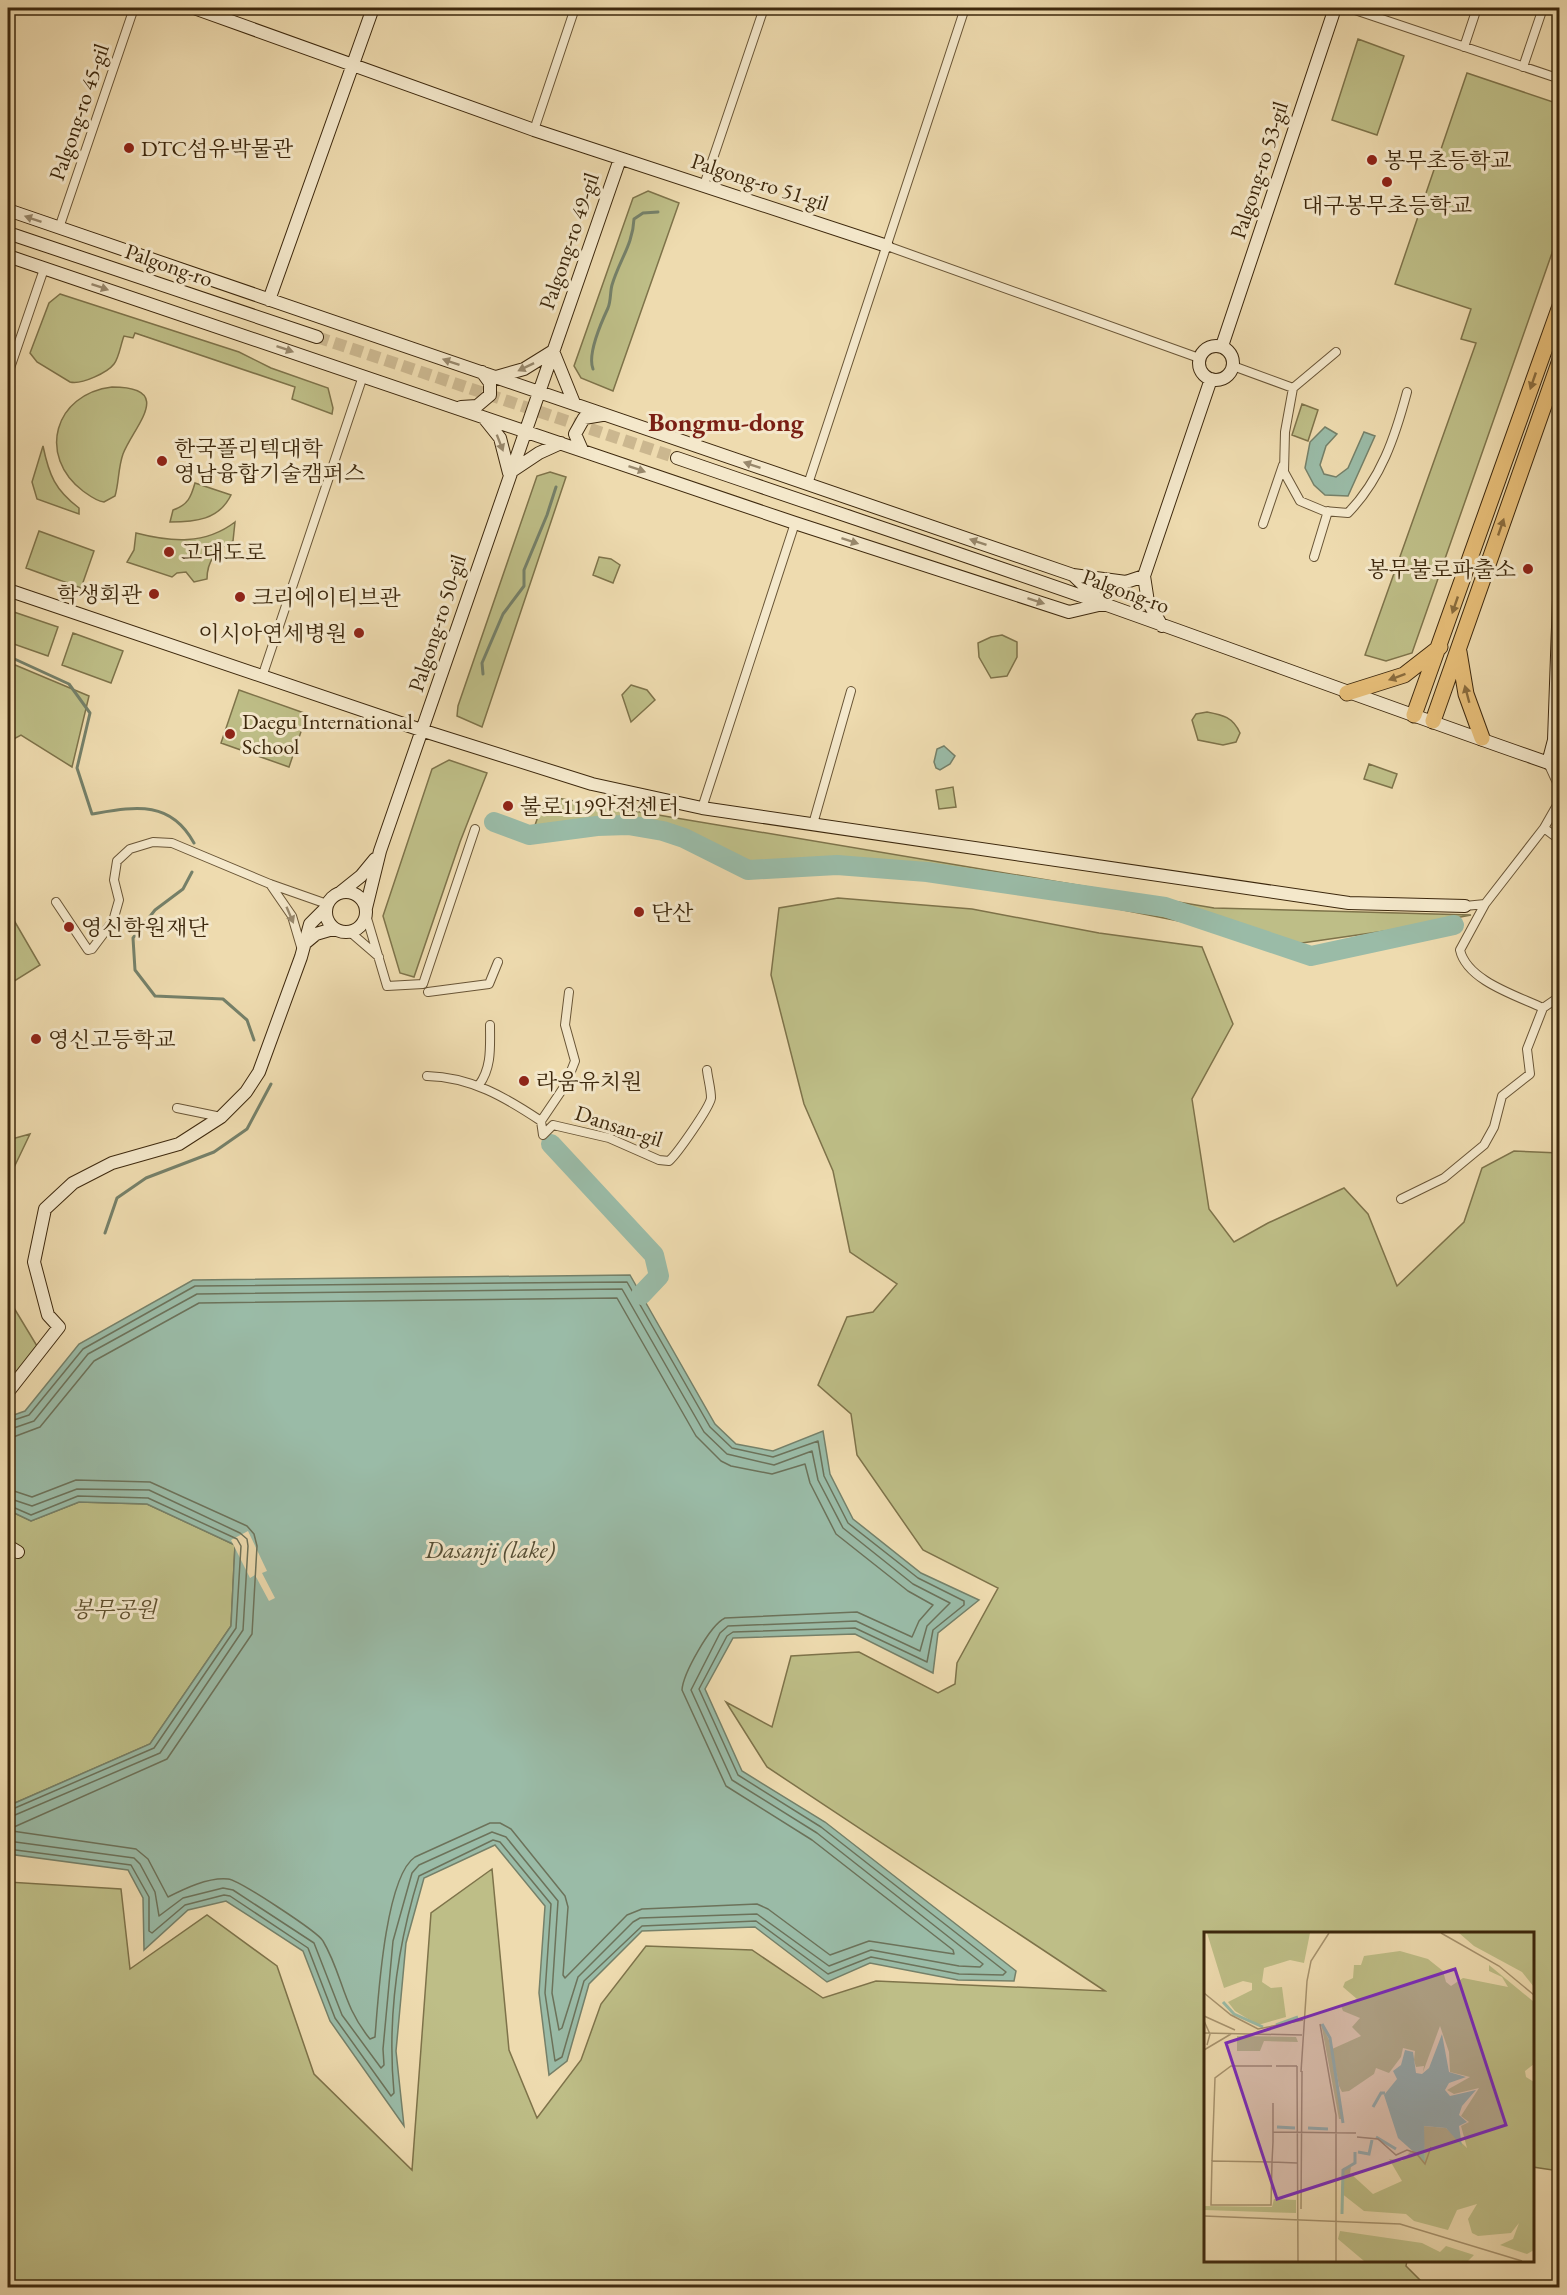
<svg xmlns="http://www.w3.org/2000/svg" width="1567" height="2295" viewBox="0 0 1567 2295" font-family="'EB Garamond','Noto Serif KR',serif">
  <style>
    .green { fill: #bebe87; stroke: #7e734a; stroke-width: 1.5 }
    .water { fill: #9abba7; stroke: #758069; stroke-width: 1.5 }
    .pier { fill: #eedbaf }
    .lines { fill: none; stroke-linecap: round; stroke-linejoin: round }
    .shore { stroke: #6c725a; stroke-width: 1.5 }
    .stream { stroke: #758069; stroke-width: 3 }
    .river { stroke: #9abba7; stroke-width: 20 }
    .secondary-tunnel { stroke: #cbb78f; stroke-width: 12; stroke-dasharray: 12 6; stroke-linecap: butt }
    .street-casing { stroke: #695536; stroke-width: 10 }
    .secondary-casing { stroke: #3d280d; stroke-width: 14 }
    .highway-casing { stroke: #3d280d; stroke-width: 17 }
    .street { stroke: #f4e8cb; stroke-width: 8 }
    .secondary { stroke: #f4e8cb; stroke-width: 12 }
    .highway { stroke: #e7be78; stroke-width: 15 }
    .oneway { fill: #98886c }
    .oneway2 { fill: #8a6c3d }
    .poi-dot { fill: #8f2418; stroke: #f4e8cb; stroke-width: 2 }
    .labels { text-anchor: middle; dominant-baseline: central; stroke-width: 6; stroke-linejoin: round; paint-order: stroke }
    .street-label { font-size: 22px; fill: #3d280d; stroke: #f4e8cb }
    .poi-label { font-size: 22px; fill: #3d280d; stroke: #f4e8cb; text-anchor: start }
    .park-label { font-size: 22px; font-style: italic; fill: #5d4e2c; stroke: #f4e8cb }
    .water-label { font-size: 24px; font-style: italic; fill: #544d34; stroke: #f4e8cb }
    .quarter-label { font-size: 26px; font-weight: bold; fill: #7a1f14; stroke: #f4e8cb }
    .inset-river { fill: none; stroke: #9abba7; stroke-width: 3 }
    .inset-road { fill: none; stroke: #a7936e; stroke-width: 1.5 }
    .view { fill: #7b2cbf; fill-opacity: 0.15; stroke: #7b2cbf; stroke-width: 3 }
    .inset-edge { fill: none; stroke: #3d280d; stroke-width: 3 }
  </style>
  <rect width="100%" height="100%" fill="#eedbaf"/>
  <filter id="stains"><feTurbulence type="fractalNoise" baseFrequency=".00333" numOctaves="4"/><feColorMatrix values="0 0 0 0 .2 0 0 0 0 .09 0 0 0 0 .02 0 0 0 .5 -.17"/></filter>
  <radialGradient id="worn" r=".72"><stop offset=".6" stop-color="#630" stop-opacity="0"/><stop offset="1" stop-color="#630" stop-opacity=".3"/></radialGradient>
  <path class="green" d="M1358 39 1404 56 1377 135 1332 120Z
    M1467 73 1559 104V233L1412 653 1386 661 1365 655 1476 343 1461 339 1471 309 1395 284Z
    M648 191 679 203 613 391 581 378 574 366 633 198Z
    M60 294 239 352 271 368 328 388 333 408 332 414 292 399 295 387 135 333 133 338 124 336C121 343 119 358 114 364 108 372 82 385 70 382L37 362 30 353 49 303Z
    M112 387C176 387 134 426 123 454 118 468 119 483 115 496L104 502C96 501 90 496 83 491 37 456 54 394 112 387Z
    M1302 404 1318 410 1308 441 1292 435Z
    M43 446C49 475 55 490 79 508V514L37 499 32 482Z
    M550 472 566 477 482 727 457 716 458 706 537 476Z
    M195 483 231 495C219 520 195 522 170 522L173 510C188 505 191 497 195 483Z
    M235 522 233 541C216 549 207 561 207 579L194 582 186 572 177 573 172 577 127 562 134 550 136 533C171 542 205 545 235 522Z
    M39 531 94 551 81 588 26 568Z
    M599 557 611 559 620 565 613 583 593 575Z
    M8 610 58 627 48 656 8 642Z
    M73 633 123 651 111 683 62 665Z
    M1002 635 1017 642V657L1007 676 991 678 979 657 978 643 991 637Z
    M8 662 89 696 72 767 21 735 8 742Z
    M631 685 647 690 655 700 631 722 622 695Z
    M239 690 307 714 289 767 221 743Z
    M1207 712C1223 715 1233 717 1240 733L1236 742 1223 745 1198 740 1192 720 1196 714Z
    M449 760 487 773 460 842 414 977 400 973 383 916 432 769Z
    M1369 764 1397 774 1392 788 1364 779Z
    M953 787 956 807 939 809 936 790Z
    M545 796 1214 908 1471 915 1392 930 1295 944 987 883 753 866 664 824 602 820 533 831Z
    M838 898 972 909 1099 933 1202 947 1233 1024 1192 1099 1209 1209 1234 1242 1268 1223 1344 1188 1368 1214 1397 1286 1464 1222 1482 1168 1514 1151 1559 1153V2171L1533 2167 1532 1934H1206V2260L1407 2261 1406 2266 1427 2287H8V1882L121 1889 130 1969 207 1915 277 1966 314 2074 412 2170 431 1913 492 1869 509 2050 537 2118 581 2060 601 2004 646 1946 752 1950 823 1998 876 1981 1105 1991 767 1767 726 1702 772 1727 791 1656 859 1652 938 1693 955 1684 957 1663 998 1588 923 1550 857 1455 851 1414 818 1385 847 1317 873 1312 897 1284 850 1252 833 1171 804 1104 771 975 779 908Z
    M8 910 40 965 8 985Z
    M30 1134 8 1180V1140Z
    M8 1298 37 1346 8 1386Z
    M79 1502 147 1504 235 1545 231 1626 150 1744 8 1806V1510L31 1521Z"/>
  <path class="water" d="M1325 427 1337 434 1326 446 1320 465 1324 474 1336 477 1348 468 1364 432 1375 436 1348 496 1325 495 1314 485 1305 468 1310 442Z
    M944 746 955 756 950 764 940 770 936 768 934 762 937 749Z
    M630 1275 715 1424 736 1444 773 1451 823 1431 830 1474 853 1519 921 1573 979 1600 938 1633 933 1673 855 1634 733 1638 705 1689 742 1771 825 1822 1016 1971 1014 1981 958 1980 870 1963 827 1982 755 1927 642 1931 589 1984 567 2061 549 2075 539 1993 545 1906 495 1845 424 1878 406 1943 396 2051 404 2126 330 2021 303 1951 226 1901 188 1910 144 1950 143 1898 128 1870 8 1854V1806L150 1744 231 1626 235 1545 147 1504 79 1502 31 1521 8 1510V1417L25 1411 79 1344 193 1280Z"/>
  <path class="pier" d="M248 1531 267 1571 262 1573 275 1598 269 1601 255 1575 250 1578 231 1540Z"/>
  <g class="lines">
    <path class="shore" d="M8 1422 29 1415 83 1349 195 1286 627 1282 710 1427 732 1448 773 1457 818 1441 824 1476 848 1523 918 1578 964 1601V1605L933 1630 927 1662 855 1628 733 1632 727 1636 699 1689 738 1775 821 1827 1006 1972 1003 1975 959 1974 871 1957 828 1974 756 1921 642 1926 584 1981 562 2057 555 2061 545 1993 551 1904 500 1842 493 1840 419 1876C397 1947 387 2018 394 2093L391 2096 335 2018 308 1948 230 1896 224 1895 185 1905 152 1933 149 1931V1897L131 1865 8 1849
      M8 1430 34 1421 88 1354 197 1294 622 1289 704 1432 727 1454 774 1465 812 1451 818 1480 843 1528 913 1584 950 1603 927 1626 920 1651 856 1621 728 1626 720 1633 691 1690 732 1780 817 1833 983 1964 980 1967 959 1966 871 1950 829 1966 757 1914 640 1918 633 1922 578 1977 562 2028 559 2030 552 1993 558 1901 506 1837 492 1832 419 1865 412 1873 393 1941 383 2049 384 2065 381 2068 342 2015 314 1943 233 1890 223 1888 183 1898 159 1916 155 1892 140 1864 134 1858 8 1841
      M8 1439 40 1427 94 1361 199 1303 617 1298 696 1436 721 1461 731 1466 772 1474 805 1464 810 1483 836 1534 908 1591 933 1605 919 1621 912 1637 857 1612 725 1618C710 1625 683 1674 682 1690L726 1786 812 1840 953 1950 954 1954 869 1941 830 1955 768 1909 757 1904 642 1909 627 1915 565 1978 563 1975 568 1907 565 1896 511 1829 500 1823H490L415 1857C385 1877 378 2000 375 2037L370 2039C342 2005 343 1975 323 1941 318 1932 239 1880 228 1879 208 1877 184 1889 168 1897L148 1859 136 1849 12 1831 14 1827 167 1759 252 1634 257 1546 254 1534 247 1526 150 1482 76 1480 32 1497 8 1489
      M8 1498 32 1506 77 1489 149 1490 240 1533 247 1539 248 1546 243 1630 160 1753 8 1818
      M8 1505 31 1515 78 1496 148 1498 237 1539 241 1546 236 1628 154 1748 8 1811"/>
    <path class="stream" d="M593 369C587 354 601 323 608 308 611 301 610 292 612 285 619 261 633 244 634 219L643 213 658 212
      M8 656 69 684 90 713 77 768 92 814C134 807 170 799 194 843
      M483 674 482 663 503 614 524 586V570L547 515 556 487
      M192 872 183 889 155 910 133 938 135 970 155 996 223 999 247 1020 254 1040
      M105 1233 117 1198 146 1178 214 1152 247 1129 271 1084"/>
    <path class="river" d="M494 822 529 835 597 826 628 825 663 831 684 838 748 870 837 865 927 872 1165 907 1311 956 1454 925
      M551 1144 654 1255 659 1276 641 1295"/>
    <path class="secondary-tunnel" d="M317 337 677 458"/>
    <defs>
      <path id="street" d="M1349 8 1560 79
        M1464 47 1477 8
        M1523 67 1543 8
        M534 130 575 8
        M704 185 764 8
        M59 228 134 8
        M887 246 1199 358
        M1233 366 1293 388 1336 352
        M8 374 44 269
        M1293 388 1285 432 1284 472 1300 501 1324 511 1348 513C1381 479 1395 437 1407 392
        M808 484 965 8
        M1263 524 1283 465
        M1314 557 1328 511
        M263 674 363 376
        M1548 763 1560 789
        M702 808 795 523
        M813 824 851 691
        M1544 828 1560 840
        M270 884 292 916 302 950
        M56 902 88 950 92 949 113 921 119 900 114 880 117 861 130 849 153 842 172 843 270 884 327 904
        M1465 906 1485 904 1544 828 1560 800
        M366 915 387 986 423 984 475 829
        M350 932 379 957
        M428 992 489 984 498 962
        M1543 1008 1556 999 1560 1001
        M427 1076C471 1077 505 1097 541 1121L543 1135 553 1125 609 1138 659 1160 669 1161C677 1154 710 1107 711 1098 711 1089 708 1079 707 1070
        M479 1085C492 1067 490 1047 490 1025
        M177 1108 221 1117
        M541 1121 566 1084 575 1061 565 1025 569 992
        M1401 1199 1444 1178 1484 1145 1494 1127 1502 1096 1530 1074 1527 1049 1543 1008C1518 996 1467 981 1460 950L1485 904"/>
      <path id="secondary" d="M194 8 534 130 887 246
        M8 210 1073 575 1126 582 1144 576
        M8 233 317 337
        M8 256 795 523 1069 612 1103 604
        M269 300 373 8
        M1199 363a17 17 0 1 1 34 0a17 17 0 1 1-34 0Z
        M1222 346 1335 8
        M496 377 524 369 553 351 574 403
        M461 407 477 406 490 395V383L482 372
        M484 418 500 438 509 473 539 453 561 443
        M582 450 575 434 584 418 602 415
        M677 458C819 507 962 554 1104 604 1256 658 1407 714 1560 767
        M1073 575 1100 601
        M8 590 424 731 592 784 702 808 1349 903 1465 906
        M1162 626 1148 602 1144 576 1211 379
        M1548 763 1554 740 1560 571
        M326 912a20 20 0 1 1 40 0a20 20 0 1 1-40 0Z
        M341 892 361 876 375 859
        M366 908 380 851 620 159
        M304 944 316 934 333 929
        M8 1392 59 1327 48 1315 34 1262 45 1209 73 1183 112 1163 179 1144 221 1117 246 1092 259 1072 301 957 310 924 325 909
        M8 1546 18 1552"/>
      <path id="highway" d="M1459 652 1466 694 1482 738
        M1347 693 1404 675 1440 647
        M1414 715 1560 306
        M1433 721 1560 360"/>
    </defs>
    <use href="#street" class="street-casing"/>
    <use href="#secondary" class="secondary-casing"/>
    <use href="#highway" class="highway-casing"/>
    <use href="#street" class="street"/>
    <use href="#secondary" class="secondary"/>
    <use href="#highway" class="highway"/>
  </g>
  <defs><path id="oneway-solid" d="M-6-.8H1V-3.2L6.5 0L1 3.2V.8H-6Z" transform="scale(1.5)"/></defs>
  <g class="oneway">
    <use href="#oneway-solid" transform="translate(33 219) rotate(-161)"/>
    <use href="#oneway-solid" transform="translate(100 287) rotate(19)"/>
    <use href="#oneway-solid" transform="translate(285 349) rotate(19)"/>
    <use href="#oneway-solid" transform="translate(451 362) rotate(-161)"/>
    <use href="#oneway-solid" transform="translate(526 367) rotate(154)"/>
    <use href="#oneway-solid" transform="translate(500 443) rotate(69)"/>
    <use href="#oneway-solid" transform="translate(752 465) rotate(-161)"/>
    <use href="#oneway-solid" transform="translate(637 469) rotate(19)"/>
    <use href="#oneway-solid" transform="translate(850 541) rotate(18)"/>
    <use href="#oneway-solid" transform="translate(978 542) rotate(-161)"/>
    <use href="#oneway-solid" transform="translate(1036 601) rotate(18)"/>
    <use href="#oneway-solid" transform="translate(290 915) rotate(67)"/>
  </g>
  <g class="oneway2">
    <use href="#oneway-solid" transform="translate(1533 381) rotate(109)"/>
    <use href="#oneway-solid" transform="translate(1501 527) rotate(-71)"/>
    <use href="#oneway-solid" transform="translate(1455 605) rotate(109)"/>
    <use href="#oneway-solid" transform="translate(1397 677) rotate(160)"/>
    <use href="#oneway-solid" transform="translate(1467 694) rotate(-105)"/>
  </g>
  <g class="poi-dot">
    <circle cx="129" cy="148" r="6"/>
    <circle cx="1372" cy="160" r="6"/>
    <circle cx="1387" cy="182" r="6"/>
    <circle cx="162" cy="461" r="6"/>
    <circle cx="169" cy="552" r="6"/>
    <circle cx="1528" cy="569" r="6"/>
    <circle cx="154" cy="594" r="6"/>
    <circle cx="240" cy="597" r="6"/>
    <circle cx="359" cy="633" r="6"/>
    <circle cx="230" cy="734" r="6"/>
    <circle cx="508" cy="806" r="6"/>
    <circle cx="639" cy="912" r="6"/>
    <circle cx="69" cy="927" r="6"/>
    <circle cx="36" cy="1039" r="6"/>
    <circle cx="524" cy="1081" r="6"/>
  </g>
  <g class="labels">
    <g class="street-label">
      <text transform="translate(79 112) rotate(-71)">Palgong-ro 45-gil</text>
      <text transform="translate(1259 170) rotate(-72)">Palgong-ro 53-gil</text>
      <text transform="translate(760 182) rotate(18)">Palgong-ro 51-gil</text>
      <text transform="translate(569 241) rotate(-71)">Palgong-ro 49-gil</text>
      <text transform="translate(169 265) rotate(19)">Palgong-ro</text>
      <text transform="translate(1126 591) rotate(20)">Palgong-ro</text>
      <text transform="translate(437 623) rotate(-72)">Palgong-ro 50-gil</text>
      <text transform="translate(619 1126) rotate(18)">Dansan-gil</text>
    </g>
    <g class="poi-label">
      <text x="141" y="148">DTC섬유박물관</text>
      <text x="1384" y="160">봉무초등학교</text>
      <text x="1387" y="205" text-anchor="middle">대구봉무초등학교</text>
      <text x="174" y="448">한국폴리텍대학<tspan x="174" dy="25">영남융합기술캠퍼스</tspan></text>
      <text x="181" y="552">고대도로</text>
      <text x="1516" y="569" text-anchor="end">봉무불로파출소</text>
      <text x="142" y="594" text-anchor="end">학생회관</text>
      <text x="252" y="597">크리에이티브관</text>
      <text x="347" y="633" text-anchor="end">이시아연세병원</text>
      <text x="242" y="721">Daegu International<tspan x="242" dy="25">School</tspan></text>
      <text x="520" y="806">불로119안전센터</text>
      <text x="651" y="912">단산</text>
      <text x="81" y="927">영신학원재단</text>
      <text x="48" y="1039">영신고등학교</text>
      <text x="536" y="1081">라움유치원</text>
    </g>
    <g class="park-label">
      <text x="114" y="1609">봉무공원</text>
    </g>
    <g class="water-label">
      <text x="490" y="1549">Dasanji (lake)</text>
    </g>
    <g class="quarter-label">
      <text x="726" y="422">Bongmu-dong</text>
    </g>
  </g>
  <g transform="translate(1204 1932)">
    <rect width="330" height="330" fill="#eedbaf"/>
    <path d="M3 1H106L100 31 86 28 60 36 58 50 67 56 78 55 82 85 54 93 31 79 24 70 48 58V51L39 49 20 56ZM255 1H330V55L318 40 270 14ZM196 19 224 27 239 39 242 50 247 54 259 46 304 55 298 45 285 39V33L330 70V132L321 139 322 145 330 150V318L323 322 296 313 309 307 315 291 307 301 274 304 268 301 264 287 273 272 253 278 244 298 210 289 202 282 160 279 137 261 139 236 147 235 146 241 169 262 198 249 185 227 198 229 206 220 213 219 221 229 219 194 242 196 263 216 257 194 265 190 257 184 275 156 250 162 243 158 266 145 246 140 245 120 236 94 219 140 220 134 212 135 210 128 211 119 199 116 197 125 185 141 172 136 170 142 145 159 138 160 135 154 128 117 157 104 148 95 156 86 139 79 137 74 153 67 139 55 141 50 149 46 150 33H157L160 24ZM117 91 125 108 139 187H135ZM33 104 92 105 94 110 60 109 56 119H33ZM70 267 92 268V281L0 278V274L68 275ZM136 299 218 311 236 320 242 314 270 323 264 329H160L134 307Z" fill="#bebe87"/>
    <path d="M238 102 245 140 262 145 245 151 241 158 246 164 272 158 258 174 255 183 263 190 255 194 258 214 242 196 220 194 221 230 194 206 180 163 193 147 189 139 197 133 201 118 209 120 212 141 218 142 225 136Z" fill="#9abba7"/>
    <path class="inset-river" d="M19 70 30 82 59 95M118 92 126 106 139 191M72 93 94 85M169 175 177 161H181M73 195 91 196M104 196 124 197M172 205 192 217M154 220 165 222 168 208M138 282 139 238 151 231V220"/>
    <path class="inset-road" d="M237 1 295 34 330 63M0 61 27 83 54 97 99 88M0 84 31 98M0 89 6 102 3 113M116 92 132 183V329M0 101 98 103M0 118 27 102M72 134H93M93 134 94 329M97 140 103 49 107 29 125 1M69 171V210L68 230 67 273H7L8 229 68 230 93 231M69 200 152 201M153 205 174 207 192 223 203 218 212 221 221 232 227 215M8 229 11 146 27 134H68M97 277 98 139M0 284 196 292 318 329"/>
    <path class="view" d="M251 37 302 193 73 267 22 111Z"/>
    <rect width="330" height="330" class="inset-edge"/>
  </g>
  <rect width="1567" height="2295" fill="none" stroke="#eedbaf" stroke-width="30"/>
  <rect x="9" y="9" width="1549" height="2277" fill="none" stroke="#3d280d" stroke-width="3"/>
  <rect x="15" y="15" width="1537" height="2265" fill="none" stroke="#3d280d" stroke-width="1.5"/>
  <rect width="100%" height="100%" filter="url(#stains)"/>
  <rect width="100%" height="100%" fill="url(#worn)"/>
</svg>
